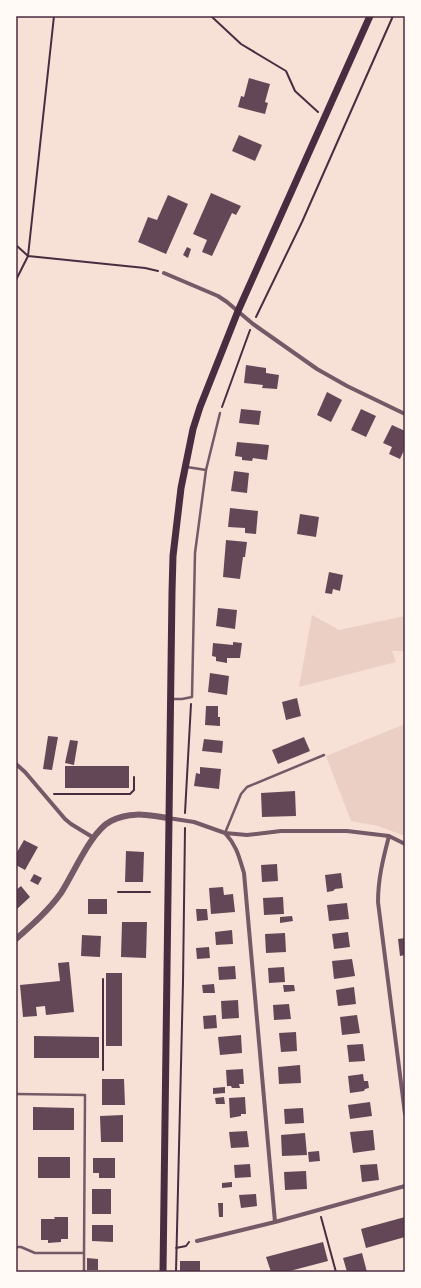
<svg xmlns="http://www.w3.org/2000/svg" width="421" height="1288" viewBox="0 0 421 1288" font-family="'Work Sans',sans-serif">
  <style>
    .green { fill: #ebcfc5 }
    .building { fill: #644757 }
    .lines { fill: none; stroke-linecap: round; stroke-linejoin: round }
    .path { stroke: #4a2c40; stroke-width: 2 }
    .service { stroke: #755966; stroke-width: 2.5 }
    .minor { stroke: #755966; stroke-width: 4 }
    .tertiary { stroke: #755966; stroke-width: 6 }
    .secondary { stroke: #4a2c40; stroke-width: 7 }
    .neatline { fill: none; stroke: #4a2c40; stroke-width: 1.5 }
  </style>
  <rect width="100%" height="100%" fill="#f7e1d7"/>
  <path class="green" d="M312 615 339 630 405 616V651H392L396 662 299 687Z
    M405 724V836L378 826 351 821 326 756Z"/>
  <path class="building" d="M249 78 270 84 265 102 268 103 265 114 238 107 241 96 244 97Z
    M239 135 262 145 255 161 232 151Z
    M211 193 241 206 236 215 232 213 212 256 202 252 207 240 193 234Z
    M168 195 188 204 166 254 138 242 148 217 157 220Z
    M187 247 191 249 188 258 183 255Z
    M246 365 266 368V373L279 375 277 389 262 388 263 385 244 383Z
    M327 392 342 400 331 422 317 415Z
    M241 409 261 411 259 425 239 423Z
    M361 409 376 416 366 437 351 430Z
    M392 425 405 431V448L400 459 389 454 392 447 383 443Z
    M237 442 269 445 267 460 253 458 252 461 242 460V457L235 456Z
    M234 471 249 473 247 493 231 491Z
    M230 508 258 511 256 534 245 533V528L228 527Z
    M300 514 319 517 316 537 297 534Z
    M226 540 247 542 245 557H243L240 579 223 577Z
    M329 572 343 575 340 591 333 589 332 594 325 593Z
    M218 608 237 610 235 629 216 626Z
    M233 642 242 643 240 658H227V663L216 661V657L212 656 213 643 233 645Z
    M210 673 229 676 227 695 208 692Z
    M297 698 301 716 286 720 282 702Z
    M206 706H218V717H220V726L205 725Z
    M48 736 58 737 52 770 43 769Z
    M304 737 310 751 278 764 272 750Z
    M204 739 223 741 222 753 202 751Z
    M70 740 78 741 74 765 65 763Z
    M65 766H129V788H65Z
    M200 767 221 769 219 789 194 786 196 773 200 774Z
    M295 791 296 816 262 817 261 793Z
    M24 840 38 847 25 870 16 865V854Z
    M126 851 144 852 143 882H125Z
    M277 864 278 881 262 882 261 865Z
    M341 873 343 888 335 889 333 891 327 892 325 875Z
    M34 874 42 878 38 885 30 881Z
    M21 886 30 897 16 910V890Z
    M223 887 224 895 233 894 235 912 211 914 209 888Z
    M283 897 284 914 264 915 263 898Z
    M88 899H107V914H88Z
    M347 903 349 919 329 921 327 905Z
    M196 909H207L208 920 197 921Z
    M292 916 293 921 280 923V917Z
    M122 922H147L146 958 121 957Z
    M232 930 233 944 216 945 215 932Z
    M348 932 350 947 334 949 332 934Z
    M285 933 286 952 266 953 265 934Z
    M82 935 101 936 100 957 81 956Z
    M405 938V955L400 956 398 939Z
    M209 947 210 958 197 959 196 948Z
    M352 959 355 976 334 979 332 961Z
    M69 962 74 1012 46 1015 45 1006 36 1007 37 1016 23 1017 20 985 60 981 58 963Z
    M235 966 236 979 219 980 218 967Z
    M284 967 285 982 269 983 268 968Z
    M106 973H122V1046H106Z
    M214 984 215 993H203L202 985Z
    M283 985H294L295 991 284 992Z
    M354 987 356 1004 338 1006 336 990Z
    M238 1000 239 1018 222 1019 221 1001Z
    M289 1004 291 1019 274 1020 273 1005Z
    M216 1015 217 1028 204 1029 203 1016Z
    M357 1015 360 1033 342 1035 340 1017Z
    M296 1032 297 1051 281 1052 279 1033Z
    M241 1035 242 1053 220 1055 218 1037Z
    M34 1036 99 1037V1058H34Z
    M363 1044 365 1061 349 1062 347 1045Z
    M300 1065 301 1083 279 1084 278 1067Z
    M243 1069 244 1084H239L240 1088H232L231 1086H227L226 1070Z
    M363 1074 364 1081H368L369 1088 365 1089 364 1091 350 1093 348 1076Z
    M102 1079H124L125 1105H102Z
    M225 1087V1093L213 1094V1088Z
    M224 1097 225 1104H216L215 1098Z
    M245 1097 246 1114H241V1116L230 1118 229 1098Z
    M370 1102 372 1116 350 1119 348 1105Z
    M33 1107 74 1108V1130H33Z
    M303 1108 304 1123 285 1124 284 1109Z
    M123 1115V1142H101L100 1116Z
    M373 1130 375 1150 353 1153 350 1132Z
    M247 1131 249 1147 231 1148 229 1132Z
    M305 1133 307 1155 282 1156 281 1135Z
    M319 1151 320 1161 309 1162 308 1152Z
    M38 1157H70V1178H38Z
    M93 1158H115V1178H99V1173H93Z
    M250 1164 251 1177 235 1178 234 1165Z
    M377 1164 379 1180 362 1182 360 1165Z
    M306 1171 307 1189 285 1190 284 1172Z
    M232 1182V1187L222 1188V1183Z
    M92 1189H111V1214H92Z
    M256 1194 257 1206 241 1208 239 1195Z
    M218 1203H223V1217H219Z
    M54 1217H68V1239H61V1242L48 1243V1240H41V1219H55Z
    M405 1217V1237L366 1248 361 1229Z
    M92 1225H113V1242L92 1241Z
    M323 1242 328 1261 286 1272H271L266 1257Z
    M362 1253 367 1272H347L343 1258Z
    M87 1258 98 1259V1270H87Z
    M180 1261H200V1272H180Z"/>
  <g class="lines">
    <path class="path" d="M211 16 241 44 286 71 295 91 318 112
      M16 245 28 256 145 268 158 271
      M16 280 28 256 54 16
      M256 317 302 222 393 16
      M222 407 250 330
      M54 794H130L134 790V777
      M185 813 191 704
      M118 892H150
      M103 979V1070
      M321 1217 336 1272
      M176 1248 186 1246 189 1242
      M176 1272 183 982 185 828"/>
    <path class="service" d="M187 467 206 470
      M171 699H182L192 697 195 553 206 470 220 413
      M225 833 241 794 247 787 324 755
      M16 1094 85 1095 84 1253H35L21 1247H16
      M84 1272V1253"/>
    <path class="minor" d="M164 273 218 296 227 302 253 324 317 369 347 386 405 414
      M16 764 25 772 65 819 71 824 94 838
      M168 818 194 822 225 833 247 835 281 831H347L389 836 405 844
      M225 833C237 846 239 857 244 873L275 1222
      M389 836C383 859 378 879 378 902L405 1114
      M197 1241 275 1222 405 1186"/>
    <path class="tertiary" d="M16 939C32 925 49 910 61 893 74 873 91 831 111 821 130 811 148 815 168 818"/>
    <path class="secondary" d="M163 1272 172 592 173 556 181 488 193 429 200 407 238 311 370 16"/>
  </g>
  <rect width="421" height="1288" fill="none" stroke="#fffaf5" stroke-width="34"/>
  <rect x="17" y="17" width="387" height="1254" class="neatline"/>
</svg>
